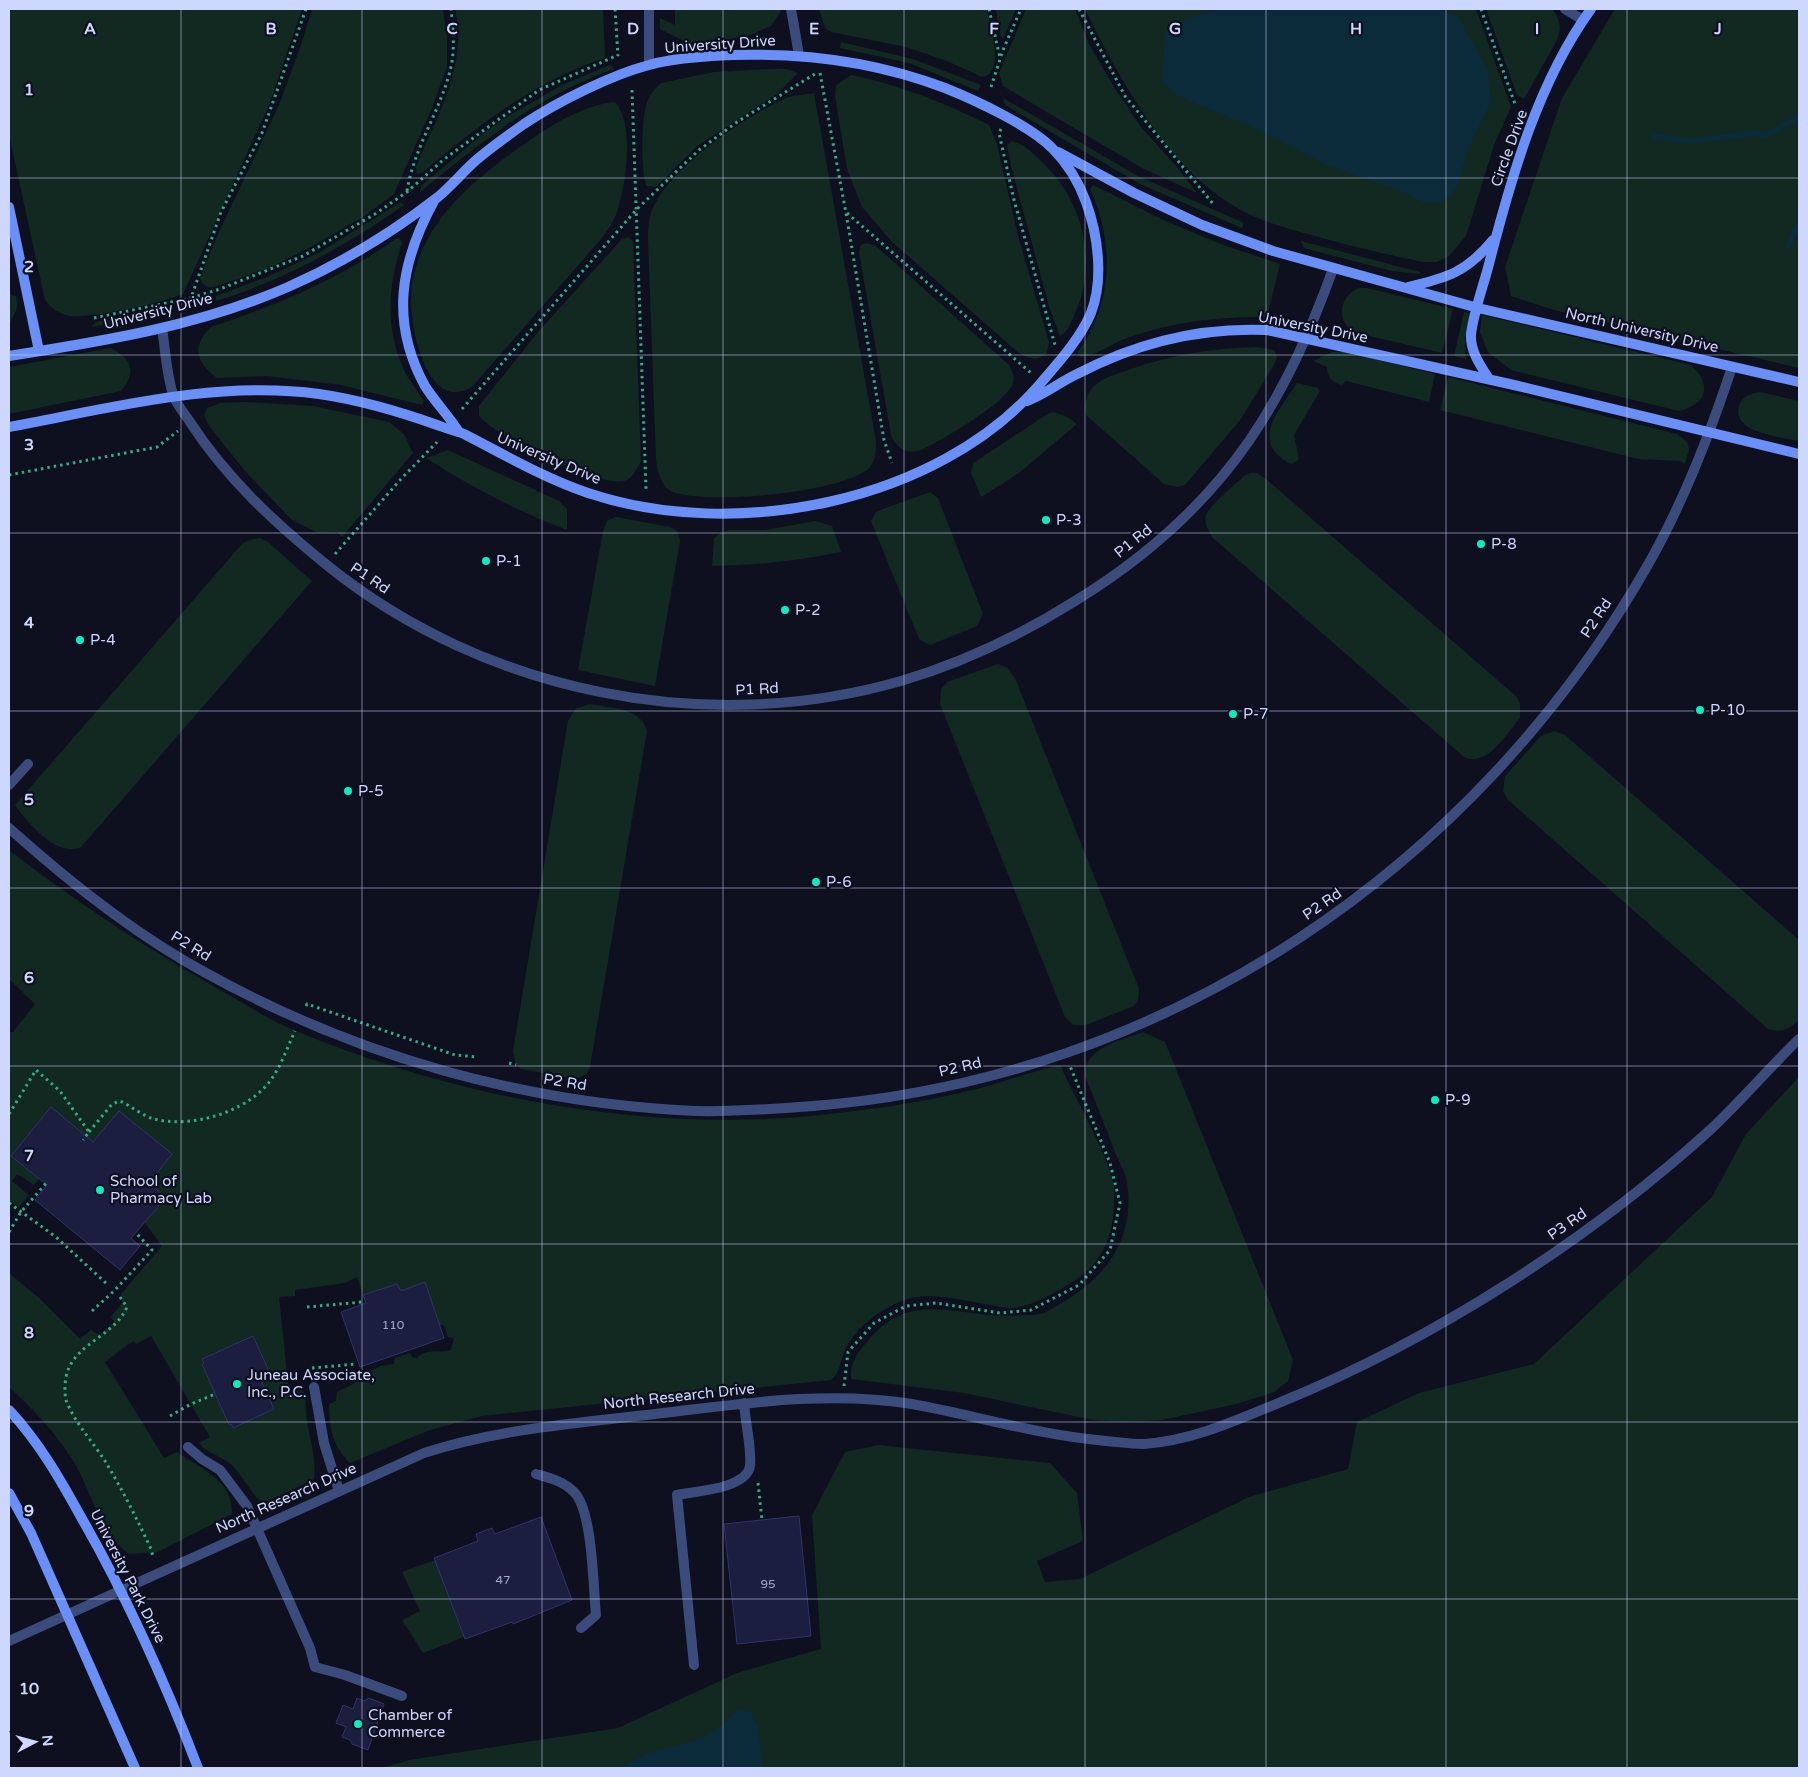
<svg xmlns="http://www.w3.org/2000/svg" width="1808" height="1777" viewBox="0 0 1808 1777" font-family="'Varela Round',sans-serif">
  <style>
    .green { fill: #112921 }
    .water { fill: #0b2b3b }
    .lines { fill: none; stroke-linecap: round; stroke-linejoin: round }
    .stream { stroke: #0b2b3b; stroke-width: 5.5 }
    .building { fill: #1b1e3f; stroke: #2e346a }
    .path { stroke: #33ac81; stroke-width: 3; stroke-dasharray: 2.5 4; stroke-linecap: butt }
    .lane { stroke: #3b4c7c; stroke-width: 10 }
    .street { stroke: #3b4c7c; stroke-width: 10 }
    .secondary { stroke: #6a90f8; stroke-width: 10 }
    .grid { fill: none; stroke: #ced7fd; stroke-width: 1; stroke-opacity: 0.55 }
    .poi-dot { fill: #0becc0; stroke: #0e101f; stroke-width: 2 }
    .labels { text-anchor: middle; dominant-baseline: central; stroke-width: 4.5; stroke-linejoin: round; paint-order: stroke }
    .number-label { font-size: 12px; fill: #a1a9ce }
    .street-label { font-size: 15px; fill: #ced7fd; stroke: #0e101f }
    .poi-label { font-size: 15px; fill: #ced7fd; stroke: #0e101f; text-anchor: start }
    .grid-label { font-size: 16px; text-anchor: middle; font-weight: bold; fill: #ced7fd; stroke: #0e101f; stroke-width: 4.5; stroke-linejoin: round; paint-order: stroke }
  </style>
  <rect width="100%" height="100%" fill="#0e101f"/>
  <path class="green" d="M9 9H302L269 105 183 294C161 303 93 318 70 316 61 315 50 308 45 300L9 135Z
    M312 9H443L447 37V67L432 108 394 194 363 217 307 249 269 268 214 287H207L202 283 200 278 219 232 279 105 300 48Z
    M455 9H603L605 58C535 81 478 125 422 173L417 174 416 167C437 116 468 66 455 9Z
    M675 9H780L781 11 771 26 745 37 695 43 684 41 660 29V18L675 25Z
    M819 9H987C990 25 1006 73 982 77L947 61 906 47 831 32 825 28Z
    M996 9H1016L1003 39 1001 37Z
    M1026 9H1075L1089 44 1114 87 1141 127 1176 166 1197 193 1142 168 1003 86 999 73Z
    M1085 9H1476L1511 107 1494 145 1466 236 1449 256 1437 262H1423C1384 254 1346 245 1308 234 1283 227 1256 220 1234 206 1166 165 1119 78 1085 9Z
    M1486 9H1552C1560 18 1562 28 1557 40L1524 99 1517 95Z
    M1615 9H1799V368L1554 310 1511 296 1505 267 1562 98Z
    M841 42 913 59 981 85 978 91 909 63 840 48Z
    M610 65 614 69C539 95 481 142 420 192L421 186 489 129 510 115 564 84Z
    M771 69H786L798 73 777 94 697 146 656 187 646 186C641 167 641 121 647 102 649 95 656 88 661 83L714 72Z
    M851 75C900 85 945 103 989 125L997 144 1018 236 1049 342 1047 353C1036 362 1031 359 1019 353L892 242 862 207 847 169 835 95 836 85Z
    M814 93 876 441C876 450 876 460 870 467 846 493 705 505 673 492 661 487 657 470 656 459L648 241C648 229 648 215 655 204 676 164 743 118 784 99 792 95 804 95 814 93Z
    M1003 98 1138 176 1244 223 1242 228 1140 184 1005 105Z
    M615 102C635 124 626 185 617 212 614 221 607 231 601 239L472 387C428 414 410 328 411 299 411 283 415 269 420 255 440 207 480 176 520 147 547 128 581 105 615 102Z
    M1012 141C1024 144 1034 154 1043 163 1082 200 1098 260 1076 311 1072 320 1068 332 1060 336L1050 310 1011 166 1007 145Z
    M1093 185 1161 219 1223 245 1280 264 1267 317C1220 316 1173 322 1130 337 1114 342 1096 356 1080 357L1078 352C1113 304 1115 243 1090 189Z
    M401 202 404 205C346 246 284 280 216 301V296L267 277 320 252Z
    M628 237 633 241 641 462C637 469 632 479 624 481 597 487 497 437 479 416V406L538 332 622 239Z
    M397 238 401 240 402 243C388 285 385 327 403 368 408 379 417 390 424 401L422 405 341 385 267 376 217 378C196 363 191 346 211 327 277 305 340 279 397 238Z
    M1301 241 1420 272V274L1392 271 1315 251 1304 248Z
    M866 243 876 246 1009 365C1012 371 1015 376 1013 383 1007 403 941 440 922 450 907 454 897 450 891 435L859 252 861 245Z
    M9 285 11 295 16 296C19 308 15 314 9 324Z
    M1359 288H1367L1453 309 1442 353 1357 333C1335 323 1338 297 1359 288Z
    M154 311 157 313 156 316 91 327 96 322Z
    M1464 312 1470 314 1465 338 1466 359 1454 356Z
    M1482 315 1691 365C1712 385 1708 404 1679 411L1511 370 1488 352 1480 332Z
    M1256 347 1274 350 1277 357 1275 363 1241 419 1185 485 1177 487 1164 484 1086 415C1084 404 1086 394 1094 386 1102 378 1117 374 1128 370 1170 355 1212 348 1256 347Z
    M110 348C132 358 137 372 121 391L9 414V367Z
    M1332 352H1347L1435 374 1429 402 1346 381 1342 385C1332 383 1327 377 1327 367L1313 361Z
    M1448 377 1677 434 1687 442 1689 449 1685 464 1680 461 1639 459 1440 410Z
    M1297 383 1318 388 1320 391 1294 435 1299 459 1292 464C1287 463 1283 459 1279 456 1254 434 1284 404 1297 383Z
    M1760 392 1799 401V441C1782 437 1731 433 1739 406 1742 396 1750 394 1760 392Z
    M244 402 313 406 389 422 404 434 413 453 342 537 337 532 318 533 292 520 245 471 209 426 204 415 207 408 221 403Z
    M1054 412 1067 417 1077 424 1019 473 981 497 971 473 973 463 1049 413Z
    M448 450 559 501 567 509V530C517 511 471 487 426 458Z
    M1250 473H1257L1266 479 1517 697 1520 704V718C1507 733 1487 768 1464 757L1213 538C1209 532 1204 524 1206 516 1208 506 1236 484 1244 476Z
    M930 492 938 498 983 614 977 626 930 645 920 640 917 634 871 521 876 512 883 509Z
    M616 517 670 527 677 531 680 541 655 686 578 670 603 531 607 521Z
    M816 521 832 526 841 552C798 561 756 565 712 566L714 539 718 534 728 530H765Z
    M260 538 268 542 312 581 81 847C58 858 28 824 15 805L242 544 250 540Z
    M998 664 1008 668 1015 678 1139 989 1138 1001 1134 1006 1086 1025H1073L1065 1017 940 704 941 689 947 682Z
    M590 704C610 708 642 708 647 731L590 1067 587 1074 576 1079 521 1069 516 1065 513 1051 568 721 575 709Z
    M1554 731 1565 735 1799 940V1019C1790 1030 1781 1033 1768 1029L1508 800 1503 791 1505 776 1541 736Z
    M9 850C76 902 146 948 220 990 243 1002 265 1018 289 1028 453 1098 651 1135 829 1114 875 1109 923 1102 968 1091 999 1084 1029 1072 1060 1065 1076 1100 1105 1149 1114 1185 1115 1191 1114 1198 1114 1204 1113 1238 1101 1265 1071 1283 1054 1293 1033 1306 1013 1308 1006 1309 997 1306 990 1305 965 1301 929 1291 904 1300 879 1310 858 1325 845 1350 840 1360 841 1373 831 1380L482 1416 430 1430 350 1463C331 1444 330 1429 329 1404L336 1401 337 1392 353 1384 361 1375 381 1366 394 1364 395 1358 410 1353 413 1358H417C428 1347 439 1354 451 1350L454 1338 448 1337 444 1325 440 1326 425 1283 401 1291 397 1284 363 1295 357 1277 345 1283 295 1290V1296L279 1297 289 1392 303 1391C307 1398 305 1405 306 1413 308 1436 317 1456 314 1479L263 1504C249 1492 243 1474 228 1462 219 1455 206 1453 199 1443L210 1437 151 1336 136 1344 133 1341 105 1362 164 1458 177 1452C201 1469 234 1481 232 1514L158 1552 129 1554C98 1531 92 1491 72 1459 55 1432 32 1408 9 1387V1273L39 1298 80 1339 91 1330 99 1335 114 1322 111 1317 122 1303 121 1294 162 1246 145 1223 166 1198 149 1183 172 1154 119 1111 90 1146 11 1156 39 1179 34 1185 17 1174 12 1181 29 1195 19 1207 9 1201V1032H13L35 1004 9 979Z
    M1143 1032 1165 1042 1293 1360 1288 1381 1274 1392 1236 1404 1162 1420 1123 1422 1093 1420 964 1393 851 1379C850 1363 857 1353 867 1342 912 1285 962 1321 1022 1315 1028 1315 1035 1315 1041 1314 1050 1311 1059 1304 1068 1299 1110 1273 1135 1234 1127 1182 1125 1171 1118 1160 1114 1150 1105 1125 1095 1101 1085 1076 1084 1047 1121 1041 1143 1032Z
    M1799 1077V1768H382L409 1760 618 1728 737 1673 821 1649 812 1515 845 1452 878 1445 1050 1463 1077 1493 1083 1541 1037 1561 1045 1582 1080 1579 1249 1497 1348 1469 1357 1422 1419 1393 1534 1364 1712 1197 1746 1134Z
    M435 1560 464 1637 423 1653 402 1620 420 1611 402 1572Z"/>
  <path class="water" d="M1217 9H1440L1458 16 1488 71 1491 102 1468 149 1457 188 1441 203H1424L1403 192 1327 165 1252 127 1178 96 1162 81 1165 32 1185 20Z
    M737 1710 750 1711 758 1726 763 1768H623C648 1747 672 1750 701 1738 716 1732 726 1721 737 1710Z"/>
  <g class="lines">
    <path class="stream" d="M1653 136 1689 141 1757 133 1764 136 1799 117
      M1788 246 1799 224"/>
  </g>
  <path class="building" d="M51 1107 93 1142 119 1111 172 1154 149 1183 166 1198 131 1238 140 1246 120 1270 35 1200 47 1185 11 1156Z
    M425 1282 444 1338 360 1367 341 1312 366 1303 363 1295 397 1284 401 1291Z
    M253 1336 268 1369 258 1374 274 1409 233 1428 231 1424 229 1425 202 1364 204 1363 202 1359Z
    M799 1516 811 1636 737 1644 724 1524Z
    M541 1517 572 1600 513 1624 512 1622 465 1639 434 1558 478 1541 476 1534 492 1528 495 1534Z
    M357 1698 364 1701 369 1698 384 1704 368 1750 352 1744 350 1740 342 1737 346 1727 336 1723 343 1705 353 1709Z"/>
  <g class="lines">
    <path class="path" d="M306 9 262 133 221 212 191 298 220 289 303 256 375 214 407 192 443 160 539 90 618 55
      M615 9 618 56
      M989 9 1000 58
      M1079 9 1125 96 1214 205
      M1481 9 1515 104
      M820 73 846 213 884 440 892 463
      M991 87 1003 50 1021 9
      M632 90 646 489
      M1001 129 999 133 1014 200 1055 345
      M407 191C414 147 441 110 451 67 455 49 453 27 451 9
      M847 213 1031 373
      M94 318 191 298
      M462 409 637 209 699 150 737 122 818 72
      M9 475 157 447 178 431
      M335 554 401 479 437 442
      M306 1006 307 1004 455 1055 478 1057
      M509 1063 516 1065
      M9 1114 36 1070 60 1091 89 1132 83 1140
      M89 1132 112 1104 120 1101C131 1106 143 1116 154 1119 189 1128 239 1114 264 1088 279 1073 286 1050 295 1031
      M9 1203 56 1237 108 1285
      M9 1232 21 1212 48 1181
      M120 1297 127 1307C115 1335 79 1342 68 1370 65 1377 64 1392 66 1400 74 1422 93 1442 105 1461 122 1489 137 1519 151 1549L153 1557
      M307 1307 362 1302 364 1304
      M92 1311 114 1291 152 1250 136 1233
      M312 1368 356 1364
      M844 1386 848 1352 874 1323 906 1306 936 1303 1000 1313 1031 1310 1079 1285 1110 1250 1120 1203 1110 1163 1070 1066
      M170 1416 191 1404 215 1394
      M758 1483 762 1520"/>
    <path class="lane" d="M1565 9 1583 20
      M9 785 28 764
      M314 1387 324 1443 339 1491
      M188 1447 202 1459 220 1470 247 1506 310 1648 315 1667 345 1675 402 1696
      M536 1474C550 1478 563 1481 574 1492 593 1511 593 1587 596 1615L581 1628
      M694 1665 677 1495C696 1491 746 1489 750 1466 752 1449 745 1421 744 1403"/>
    <path class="street" d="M649 9V64
      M791 9 799 55
      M162 328C165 347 167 380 174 397 177 405 185 414 190 422 227 479 276 524 328 566 486 693 706 737 901 681 962 663 1021 635 1075 601 1142 560 1204 506 1249 441 1286 387 1311 330 1333 269
      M9 828C69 882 134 934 206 973 356 1056 525 1104 696 1111 735 1112 775 1109 813 1106 1166 1078 1475 869 1649 563 1684 501 1710 434 1732 367
      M9 1641 424 1453C499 1429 577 1423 655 1414 740 1404 827 1390 912 1404 978 1416 1038 1435 1106 1441 1118 1442 1131 1444 1144 1444 1192 1441 1237 1420 1281 1402 1433 1340 1587 1241 1709 1131 1741 1101 1768 1069 1799 1039"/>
    <path class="secondary" d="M1058 152 1134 193 1202 225 1273 251 1478 308 1799 382
      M434 201C400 263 390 322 425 386 435 402 449 416 459 432
      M9 207 39 351
      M1408 287C1447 278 1467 272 1493 240
      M9 356C104 341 199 326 288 287 340 264 393 232 438 197 451 186 462 173 474 162 490 148 507 136 524 124 557 102 611 75 649 65 668 59 690 58 711 56 791 51 869 59 945 88 975 100 1031 126 1053 149 1068 164 1079 183 1086 202 1098 235 1104 279 1091 313 1080 339 1058 363 1040 384 937 503 735 542 588 493 544 478 505 455 464 434 457 431 447 429 440 426 401 412 361 400 319 394 215 380 111 408 9 427
      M1489 379C1480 365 1470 351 1471 334 1474 311 1483 287 1489 264 1511 178 1538 82 1591 9
      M1027 401C1045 394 1060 382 1077 374 1136 343 1200 327 1267 330L1514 385 1799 454
      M9 1410C39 1442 60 1479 81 1517 127 1597 165 1682 198 1768
      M9 1493 31 1533 135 1768"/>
  </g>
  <path class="grid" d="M181 9V1768M362 9V1768M542 9V1768M723 9V1768M904 9V1768M1085 9V1768M1266 9V1768M1446 9V1768M1627 9V1768M9 178H1799M9 355H1799M9 533H1799M9 711H1799M9 888H1799M9 1066H1799M9 1244H1799M9 1422H1799M9 1599H1799"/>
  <g class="poi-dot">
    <circle cx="1046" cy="520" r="5"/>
    <circle cx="1481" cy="544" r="5"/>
    <circle cx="486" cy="561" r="5"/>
    <circle cx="785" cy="610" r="5"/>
    <circle cx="80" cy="640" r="5"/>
    <circle cx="1700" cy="710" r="5"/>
    <circle cx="1233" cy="714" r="5"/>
    <circle cx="348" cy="791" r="5"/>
    <circle cx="816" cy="882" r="5"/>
    <circle cx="1435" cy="1100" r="5"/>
    <circle cx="100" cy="1190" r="5"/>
    <circle cx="237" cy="1384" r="5"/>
    <circle cx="358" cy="1724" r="5"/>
  </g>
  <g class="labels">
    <g class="number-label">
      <text x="393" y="1325">110</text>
      <text x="503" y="1580">47</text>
      <text x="768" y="1584">95</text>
    </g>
    <g class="street-label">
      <text transform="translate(720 44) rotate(-4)">University Drive</text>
      <text transform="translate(1509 148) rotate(-70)">Circle Drive</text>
      <text transform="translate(158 311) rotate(-14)">University Drive</text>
      <text transform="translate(1313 327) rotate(11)">University Drive</text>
      <text transform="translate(1642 330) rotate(13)">North University Drive</text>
      <text transform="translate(549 458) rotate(23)">University Drive</text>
      <text transform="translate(1133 541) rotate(-39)">P1 Rd</text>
      <text transform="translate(370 578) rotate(34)">P1 Rd</text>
      <text transform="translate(1596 618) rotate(-57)">P2 Rd</text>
      <text transform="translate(757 689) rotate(-3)">P1 Rd</text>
      <text transform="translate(1322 904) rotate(-35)">P2 Rd</text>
      <text transform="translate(191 946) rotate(31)">P2 Rd</text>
      <text transform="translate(960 1067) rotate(-13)">P2 Rd</text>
      <text transform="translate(565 1082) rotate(9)">P2 Rd</text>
      <text transform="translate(1567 1224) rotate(-35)">P3 Rd</text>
      <text transform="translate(679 1396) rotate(-6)">North Research Drive</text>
      <text transform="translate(286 1498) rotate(-24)">North Research Drive</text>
      <text transform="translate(128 1576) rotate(63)">University Park Drive</text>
    </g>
    <g class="poi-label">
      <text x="1056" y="520">P-3</text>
      <text x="1491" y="544">P-8</text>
      <text x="496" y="561">P-1</text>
      <text x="795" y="610">P-2</text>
      <text x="90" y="640">P-4</text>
      <text x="1710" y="710">P-10</text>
      <text x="1243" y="714">P-7</text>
      <text x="358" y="791">P-5</text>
      <text x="826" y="882">P-6</text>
      <text x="1445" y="1100">P-9</text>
      <text x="110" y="1181">School of<tspan x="110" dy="17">Pharmacy Lab</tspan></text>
      <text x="247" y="1375">Juneau Associate,<tspan x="247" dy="17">Inc., P.C.</tspan></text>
      <text x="368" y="1715">Chamber of<tspan x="368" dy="17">Commerce</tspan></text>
    </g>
  </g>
  <g class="grid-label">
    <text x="90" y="34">A</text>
    <text x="271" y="34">B</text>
    <text x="452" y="34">C</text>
    <text x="633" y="34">D</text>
    <text x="814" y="34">E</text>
    <text x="994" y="34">F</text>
    <text x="1175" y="34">G</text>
    <text x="1356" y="34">H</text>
    <text x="1537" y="34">I</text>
    <text x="1718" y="34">J</text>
    <text x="29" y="95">1</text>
    <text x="29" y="272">2</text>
    <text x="29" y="450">3</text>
    <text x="29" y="628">4</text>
    <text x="29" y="805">5</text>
    <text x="29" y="983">6</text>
    <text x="29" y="1161">7</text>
    <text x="29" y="1338">8</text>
    <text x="29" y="1516">9</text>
    <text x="29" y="1694">10</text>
  </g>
  <rect width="1808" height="1777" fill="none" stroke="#ced7fd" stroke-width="20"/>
  <g transform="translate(35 1742) rotate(84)" stroke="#0e101f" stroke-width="4" paint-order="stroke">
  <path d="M0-4L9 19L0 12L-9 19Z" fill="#ced7fd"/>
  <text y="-8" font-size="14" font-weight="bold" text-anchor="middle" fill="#ced7fd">N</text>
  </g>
</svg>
